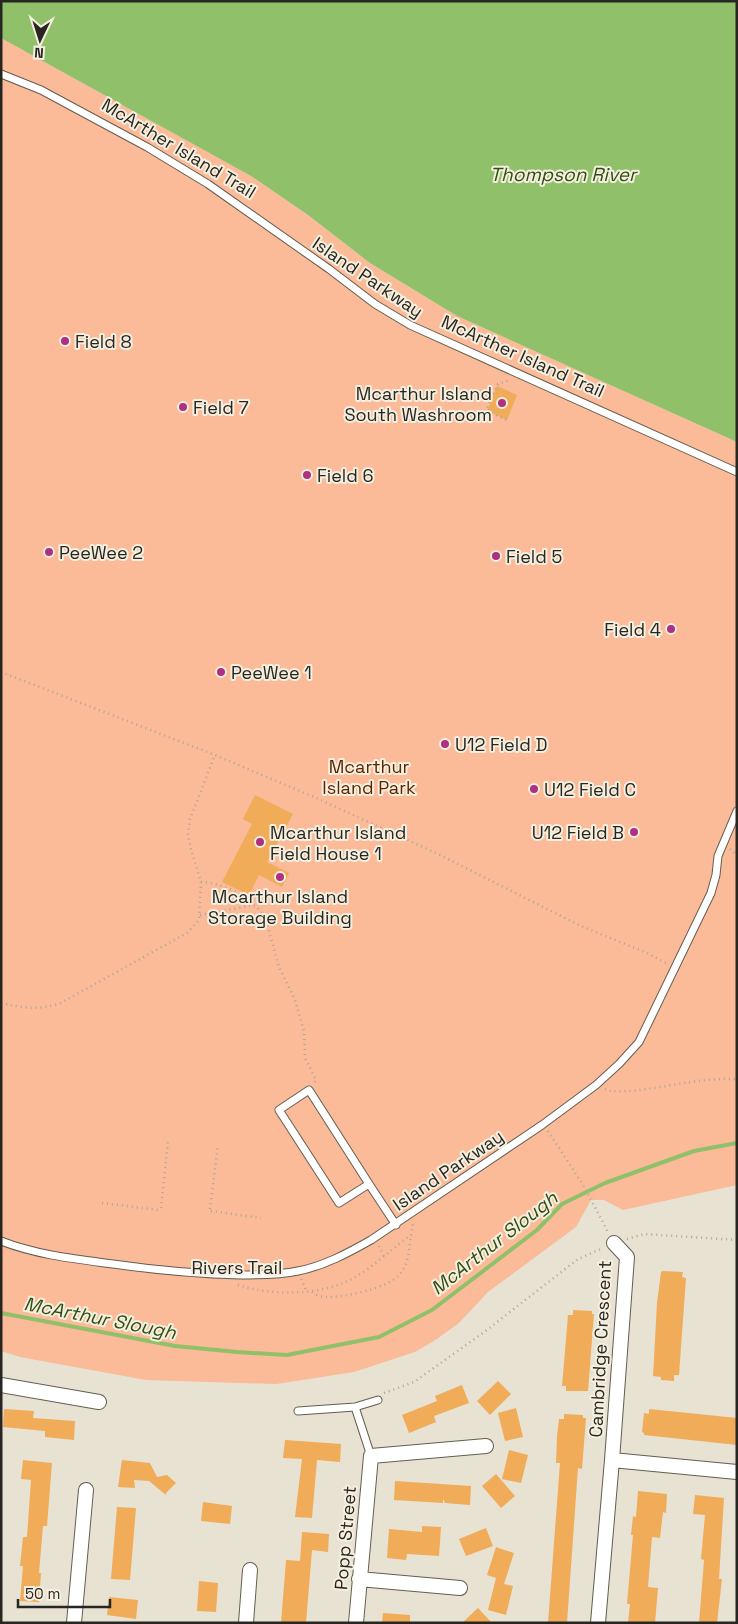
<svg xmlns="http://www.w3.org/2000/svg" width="738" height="1624" viewBox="0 0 738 1624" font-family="'Space Grotesk',sans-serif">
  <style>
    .green { fill: #fbba98 }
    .water { fill: #90c16a }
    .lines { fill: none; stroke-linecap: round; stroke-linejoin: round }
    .stream { stroke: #90c16a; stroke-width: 4 }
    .building { fill: #f0ac59 }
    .service-casing { stroke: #635e50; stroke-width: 9 }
    .minor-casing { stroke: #635e50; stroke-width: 16 }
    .path { stroke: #aba79a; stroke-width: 2.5; stroke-dasharray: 1 4; stroke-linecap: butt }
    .service { stroke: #fff; stroke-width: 7 }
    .minor { stroke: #fff; stroke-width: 14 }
    .poi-dot { fill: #ad3081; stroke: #f5efdf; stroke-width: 2 }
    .labels { text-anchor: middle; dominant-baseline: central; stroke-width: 4; stroke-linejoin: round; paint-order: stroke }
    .street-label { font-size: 18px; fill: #282620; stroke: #f5efdf }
    .poi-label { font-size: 18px; fill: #282620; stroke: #f5efdf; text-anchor: start }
    .park-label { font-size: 18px; fill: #5c2400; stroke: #f5efdf }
    .water-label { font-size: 19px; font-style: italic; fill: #2f4e11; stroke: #f5efdf }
  </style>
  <rect width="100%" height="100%" fill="#e7e2d2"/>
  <path class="green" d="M1 38 251 176 308 215 370 263 457 316 737 442V1185L623 1210 604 1200H591L576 1227 488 1292 459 1323 437 1339 415 1352 354 1372 276 1384 146 1380 20 1357 1 1351Z"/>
  <path class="water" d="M1 1H737V442L457 316 370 263 308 215 251 176 1 38Z"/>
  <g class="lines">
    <path class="stream" d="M1 1313 175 1346 237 1352 287 1355 379 1337 432 1310 537 1230 562 1204 605 1183 694 1151 737 1143"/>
  </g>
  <path class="building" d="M497 386 517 395 507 420 487 411Z
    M255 795 293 814 267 862 289 873 282 887 259 875 249 895 222 882 252 824 243 819Z
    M663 1271 683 1272 682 1277 686 1278 679 1375H674V1381L661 1380V1377L653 1376 657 1303 661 1272Z
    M573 1310 592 1311V1314H594L588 1391H566V1386H562L568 1315H573Z
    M498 1381 511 1394 490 1415 477 1401Z
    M462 1385 469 1403 434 1416 436 1422 409 1433 402 1415 437 1401 435 1396Z
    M516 1408 523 1437 505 1441 498 1413Z
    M4 1409 34 1411 33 1418 75 1421 74 1440 45 1437V1431L3 1427Z
    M649 1409 737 1418V1445L644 1435V1433L642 1432 644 1413 649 1414Z
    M564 1414 583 1415V1418H586L582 1469 578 1468 567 1623H548L560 1463H556L557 1436 559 1419H564Z
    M285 1440 341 1444 340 1462 317 1460 312 1518 295 1517 302 1459 283 1458Z
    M509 1450 528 1455 521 1483 502 1479Z
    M23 1460 52 1463 47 1526H43L39 1573H41L39 1602 20 1601 23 1566H20L23 1537H27L31 1480 21 1479Z
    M122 1460 150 1463 157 1477 167 1475 176 1483 166 1493V1495L149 1481 134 1480 135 1488 118 1487Z
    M496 1474 515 1496 501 1508 482 1486Z
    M395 1481 471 1486 470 1505 445 1503 443 1499V1503L394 1500Z
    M638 1491 667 1494 666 1513 663 1512 660 1538 652 1537 648 1587 658 1588 655 1623H628L630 1604H627L633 1535H631L633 1516 636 1517Z
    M695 1495 724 1498 719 1579H722L717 1623H699L704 1560 701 1559 705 1515 693 1514Z
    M203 1502 232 1506 230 1524 201 1521Z
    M117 1507 136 1508 130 1580 111 1579Z
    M422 1526 441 1527 439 1556 407 1554 406 1560 387 1558 389 1529 422 1532Z
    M486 1528 493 1546 466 1556 459 1539Z
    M302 1532 329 1534 328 1552 312 1550 306 1623H281L286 1560 300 1561Z
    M496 1547 514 1553 504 1584 513 1586 506 1615 488 1610 496 1578 487 1575Z
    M199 1581 218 1583 216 1612 197 1611Z
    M109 1597 138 1600 136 1619 107 1615Z
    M478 1608 492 1623H462Z
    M383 1613 410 1615V1623H382Z"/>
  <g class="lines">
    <defs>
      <path id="service" d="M1 74 41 90 147 147 208 184 329 269 375 304 410 325 737 472
        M369 1184 309 1090 279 1110 339 1203 369 1184 396 1225
        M1 1241C37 1255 75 1259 113 1264 155 1270 198 1274 241 1275 260 1275 279 1275 298 1271 324 1266 348 1253 371 1240L542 1125 596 1085 619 1064 639 1042 711 893 716 875 718 856 737 811
        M298 1411 355 1407
        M371 1456 355 1407 378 1400"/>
      <path id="minor" d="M1 1385 99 1402
        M612 1460 737 1472
        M359 1579 460 1588
        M74 1623 86 1490
        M246 1623 250 1570
        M356 1623 371 1456 486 1446
        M598 1623 612 1460 627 1257 614 1243"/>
    </defs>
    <use href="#service" class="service-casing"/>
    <use href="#minor" class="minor-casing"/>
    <path class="path" d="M506 420 486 410 498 384 510 380
      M1 672 215 755 314 797 438 854 581 926 647 953 666 963
      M730 849 737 855
      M201 882C216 882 245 893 253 905
      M200 915 253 905 257 907 266 920 279 967 295 1000 304 1031 305 1058 316 1080 314 1083
      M1 1003C22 1008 37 1010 59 1004L187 933 199 920 201 882 191 850 188 834 190 819 215 755
      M605 1089C619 1097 678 1083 698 1081 711 1079 724 1079 737 1079
      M548 1131 583 1185 608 1232
      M102 1203 159 1210
      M161 1208 168 1141
      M210 1209 218 1145
      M211 1211 261 1218
      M627 1239 644 1234 737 1240
      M379 1246 384 1256
      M301 1279 307 1292
      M238 1285C272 1296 324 1296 355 1277 375 1266 392 1248 411 1235L413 1223
      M312 1292C316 1295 321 1297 326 1297 343 1298 388 1288 399 1275 409 1265 409 1248 411 1235
      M384 1393 414 1382 483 1333 578 1259 603 1248"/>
    <use href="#service" class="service"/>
    <use href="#minor" class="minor"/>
  </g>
  <g class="poi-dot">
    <circle cx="65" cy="341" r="5"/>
    <circle cx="502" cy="403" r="5"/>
    <circle cx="183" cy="407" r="5"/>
    <circle cx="307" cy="475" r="5"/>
    <circle cx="49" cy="552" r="5"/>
    <circle cx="496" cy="556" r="5"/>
    <circle cx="671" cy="629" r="5"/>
    <circle cx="221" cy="672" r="5"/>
    <circle cx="445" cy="744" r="5"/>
    <circle cx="534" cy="789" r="5"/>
    <circle cx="634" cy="832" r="5"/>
    <circle cx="260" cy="842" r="5"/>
    <circle cx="280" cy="877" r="5"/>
  </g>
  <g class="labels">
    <g class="street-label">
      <text transform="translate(179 148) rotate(31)">McArther Island Trail</text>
      <text transform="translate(368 277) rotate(34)">Island Parkway</text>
      <text transform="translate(523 356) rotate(24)">McArther Island Trail</text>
      <text transform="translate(448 1170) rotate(-34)">Island Parkway</text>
      <text x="237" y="1267">Rivers Trail</text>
      <text transform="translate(600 1349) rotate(-87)">Cambridge Crescent</text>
      <text transform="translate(345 1538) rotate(-85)">Popp Street</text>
    </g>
    <g class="poi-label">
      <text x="75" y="341">Field 8</text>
      <text x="492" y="393" text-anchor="end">Mcarthur Island<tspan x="492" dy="21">South Washroom</tspan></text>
      <text x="193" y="407">Field 7</text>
      <text x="317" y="475">Field 6</text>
      <text x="59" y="552">PeeWee 2</text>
      <text x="506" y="556">Field 5</text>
      <text x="661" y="629" text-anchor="end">Field 4</text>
      <text x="231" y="672">PeeWee 1</text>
      <text x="455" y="744">U12 Field D</text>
      <text x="544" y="789">U12 Field C</text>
      <text x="270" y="832">Mcarthur Island<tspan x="270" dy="21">Field House 1</tspan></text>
      <text x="624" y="832" text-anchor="end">U12 Field B</text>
      <text x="280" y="896" text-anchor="middle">Mcarthur Island<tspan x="280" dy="21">Storage Building</tspan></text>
    </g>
    <g class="park-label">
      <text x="369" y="766">Mcarthur<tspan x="369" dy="21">Island Park</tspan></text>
    </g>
    <g class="water-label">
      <text x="563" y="174">Thompson River</text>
      <text transform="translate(494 1243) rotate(-38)">McArthur Slough</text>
      <text transform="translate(100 1318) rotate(11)">McArthur Slough</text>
    </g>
  </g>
  <rect width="738" height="1624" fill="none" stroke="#282620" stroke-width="5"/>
  <g transform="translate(40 40) rotate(184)" stroke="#f5efdf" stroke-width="4" paint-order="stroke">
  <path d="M0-4L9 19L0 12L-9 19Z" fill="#282620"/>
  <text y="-8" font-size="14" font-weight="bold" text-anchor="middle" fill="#282620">N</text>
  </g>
  <path d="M18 1599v8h92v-8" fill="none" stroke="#282620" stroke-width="2.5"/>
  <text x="25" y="1599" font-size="15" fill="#282620" stroke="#f5efdf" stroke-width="4" paint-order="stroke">50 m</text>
</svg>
